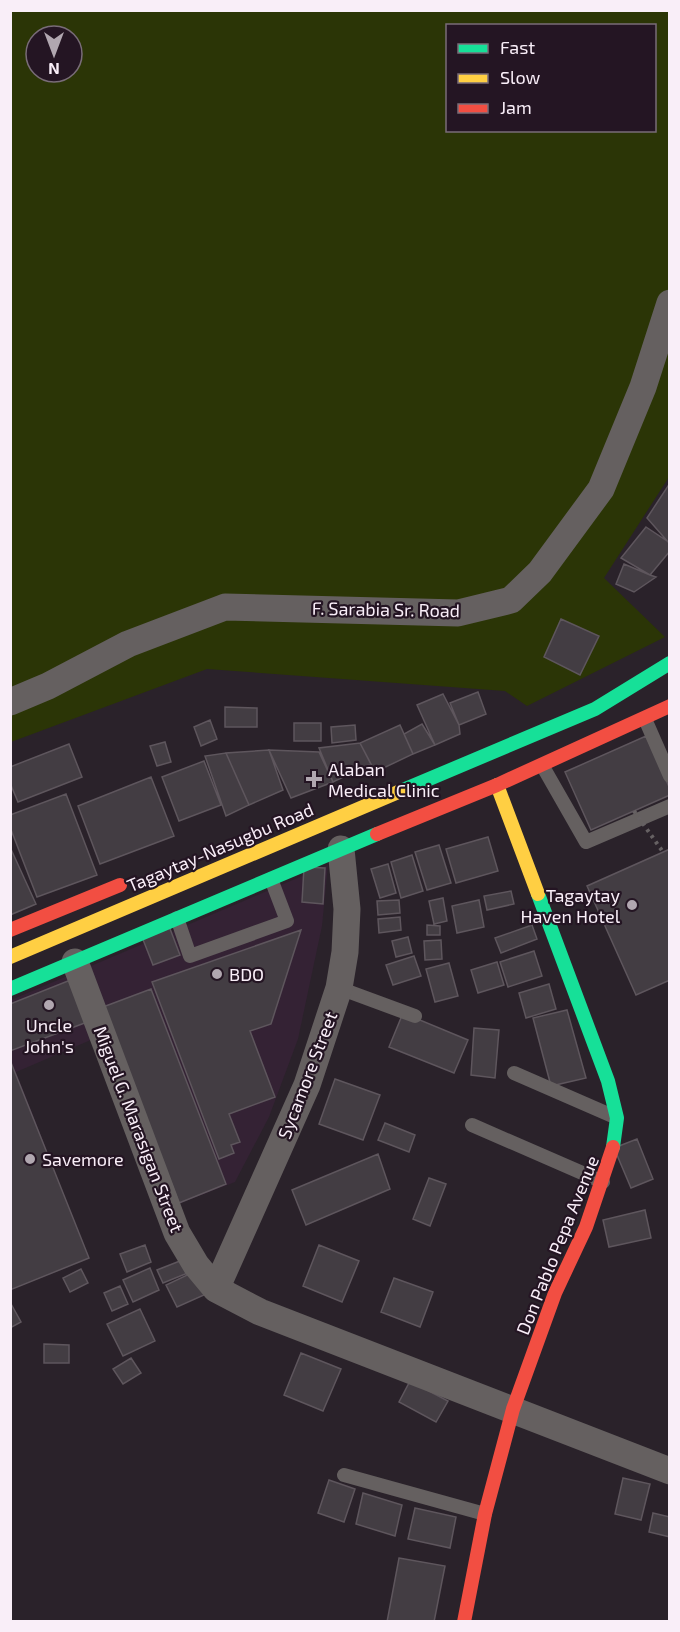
<svg xmlns="http://www.w3.org/2000/svg" width="680" height="1632" viewBox="0 0 680 1632" font-family="'Exo 2',sans-serif">
  <style>
    .built { fill: #342234 }
    .green { fill: #2b3506; fill-rule: evenodd }
    .building { fill: #433d43; stroke: #5e565d; stroke-width: 1.5 }
    .lines { fill: none; stroke-linecap: round; stroke-linejoin: round }
    .lane { stroke: #656060; stroke-width: 14 }
    .street { stroke: #656060; stroke-width: 27 }
    .fast { stroke: #16e098; stroke-width: 14 }
    .slow { stroke: #ffcf43; stroke-width: 14 }
    .jam { stroke: #f24e42; stroke-width: 14 }
    .path-bridge { stroke: #666163; stroke-width: 4; stroke-dasharray: 3 4.5; stroke-linecap: butt }
    .poi-dot { fill: #b1a7b0; stroke: #241523; stroke-width: 2 }
    .labels { text-anchor: middle; dominant-baseline: central; stroke-width: 4.5; stroke-linejoin: round; paint-order: stroke }
    .street-label { font-size: 18px; fill: #f9eef8; stroke: #241523 }
    .poi-label { font-size: 18px; fill: #f9eef8; stroke: #241523; text-anchor: start }
  </style>
  <rect width="100%" height="100%" fill="#2a222a"/>
  <path class="built" d="M328 865 322 926 298 1039 269 1117 235 1182 170 1207 100 1036 16 1072 89 1258 11 1290V1000Z"/>
  <path class="green" d="M11 11H669V477L604 578 665 637 527 706 505 691 207 669 11 742ZM448 26H654V130H448ZM36 36H72V72H36Z"/>
  <path class="building" d="M670 483V543H669L647 518Z
    M646 527 670 543V551L650 575 621 558Z
    M624 564 650 575 656 577 634 592 616 584Z
    M561 619 599 636 580 675 544 657Z
    M478 692 486 714 459 725 450 703Z
    M443 694 459 725 460 734 435 745 417 705Z
    M225 707 257 708V727H225Z
    M210 720 217 739 201 746 194 727Z
    M294 723H321V741H294Z
    M422 724 435 745 413 754 404 734Z
    M355 725 356 740 332 743 331 727Z
    M400 725 413 754 375 772 360 743Z
    M646 736 670 789V795L591 830 565 772Z
    M165 742 171 762 157 766 150 746Z
    M360 743 371 764 333 782 319 748Z
    M69 744 82 777 18 802 10 783V767Z
    M269 750 283 790 249 805 226 753Z
    M269 750 319 752 333 782 291 798Z
    M226 753 249 805 226 816 205 756Z
    M204 761 221 805 179 821 162 777Z
    M151 777 174 836 100 864 78 806Z
    M66 794 97 875 37 897 10 827V815Z
    M488 837 498 871 456 883 446 849Z
    M439 845 451 883 427 890 415 852Z
    M10 847 36 904 10 915Z
    M670 849V980L636 995 587 886Z
    M412 855 423 891 401 898 391 862Z
    M388 864 396 893 380 898 371 869Z
    M304 867 325 868 323 904 302 902Z
    M511 891 514 904 487 910 484 896Z
    M443 898 447 921 434 924 429 901Z
    M399 900 400 913 378 915 377 901Z
    M479 900 484 927 457 933 452 906Z
    M400 917 401 930 379 933 378 919Z
    M427 925 440 926V935H427Z
    M532 925 537 939 501 953 495 938Z
    M169 926 180 955 153 965 142 937Z
    M301 930 271 1024 250 1031 275 1097 229 1114 240 1142 231 1145 234 1153 219 1159 152 982Z
    M408 937 412 953 396 957 392 941Z
    M441 940 442 959 425 960 424 941Z
    M534 951 542 976 508 987 500 962Z
    M414 956 421 976 393 985 386 965Z
    M497 962 504 985 478 993 471 970Z
    M449 963 458 996 435 1002 426 969Z
    M73 979 90 1021 10 1051V1004Z
    M549 984 556 1009 526 1018 519 993Z
    M151 989 226 1184 179 1203 103 1007Z
    M567 1010 586 1078 551 1086 533 1018Z
    M403 1013 468 1040 454 1073 389 1047Z
    M474 1028 499 1030 495 1078 471 1075Z
    M10 1060 89 1258 10 1290Z
    M335 1079 380 1095 363 1140 319 1124Z
    M385 1123 415 1135 409 1152 378 1140Z
    M637 1139 653 1179 631 1188 614 1148Z
    M378 1154 390 1189 306 1225 292 1190Z
    M429 1178 446 1184 430 1226 413 1219Z
    M645 1210 651 1238 609 1247 603 1220Z
    M145 1245 151 1262 127 1272 120 1254Z
    M319 1245 359 1261 342 1302 303 1286Z
    M190 1257 195 1270 163 1283 157 1270Z
    M150 1268 159 1290 133 1302 123 1280Z
    M202 1268 213 1291 177 1307 166 1285Z
    M81 1269 88 1283 70 1292 63 1278Z
    M394 1278 433 1292 420 1327 381 1312Z
    M120 1286 128 1304 112 1311 104 1293Z
    M10 1302 21 1322 10 1328Z
    M140 1309 155 1341 123 1356 107 1324Z
    M44 1344 69 1345V1363H44Z
    M301 1353 341 1369 323 1411 284 1395Z
    M131 1358 141 1373 123 1384 113 1369Z
    M410 1381 448 1401 436 1422 399 1402Z
    M623 1478 650 1484 641 1520 615 1514Z
    M329 1480 355 1489 344 1522 318 1513Z
    M363 1493 402 1505 395 1536 356 1524Z
    M415 1508 456 1517 450 1548 408 1539Z
    M653 1513 670 1517V1537L649 1532Z
    M399 1558 445 1566 434 1622H387Z"/>
  <g class="lines">
    <path class="lane" d="M645 719 670 776
      M542 765 586 842 670 806
      M177 918 190 956 287 921 271 879
      M339 988 415 1016
      M514 1073 615 1117
      M472 1125 603 1182
      M344 1475 485 1514"/>
    <path class="street" d="M10 702 48 686 128 644 225 607 458 613 511 600 540 572 601 489 643 387 670 303
      M75 962 177 1233 196 1265 216 1289 260 1312 670 1471
      M216 1289 307 1085 339 988 345 952 347 909 341 849"/>
    <path class="fast" d="M403 790 595 709 670 663
      M538 894 608 1081 617 1118 613 1147
      M10 989 377 834"/>
    <path class="slow" d="M497 785 538 894
      M10 957 403 790"/>
    <path class="jam" d="M377 834 497 785 670 706
      M10 930 120 885
      M464 1622 485 1514 513 1409 555 1293 586 1227 613 1147"/>
    <path class="path-bridge" d="M634 811 663 852"/>
  </g>
  <g class="poi-dot">
    <path d="M311 770h6v6h6v6h-6v6h-6v-6h-6v-6h6z"/>
    <circle cx="632" cy="905" r="6"/>
    <circle cx="217" cy="974" r="6"/>
    <circle cx="49" cy="1005" r="6"/>
    <circle cx="30" cy="1159" r="6"/>
  </g>
  <g class="labels">
    <g class="street-label">
      <text transform="translate(386 609) rotate(1)">F. Sarabia Sr. Road</text>
      <text transform="translate(220 847) rotate(-23)">Tagaytay-Nasugbu Road</text>
      <text transform="translate(307 1075) rotate(-69)">Sycamore Street</text>
      <text transform="translate(139 1129) rotate(69)">Miguel G. Marasigan Street</text>
      <text transform="translate(557 1245) rotate(-68)">Don Pablo Pepa Avenue</text>
    </g>
    <g class="poi-label">
      <text x="328" y="769">Alaban<tspan x="328" dy="21">Medical Clinic</tspan></text>
      <text x="620" y="895" text-anchor="end">Tagaytay<tspan x="620" dy="21">Haven Hotel</tspan></text>
      <text x="229" y="974">BDO</text>
      <text x="49" y="1025" text-anchor="middle">Uncle<tspan x="49" dy="21">John's</tspan></text>
      <text x="42" y="1159">Savemore</text>
    </g>
  </g>
  <rect width="680" height="1632" fill="none" stroke="#f9eef8" stroke-width="24"/>
  <rect x="446" y="24" width="210" height="108" fill="#241523" stroke="#796c78" stroke-width="1.5"/>
  <rect x="458" y="44" width="30" height="9" fill="#16e098" stroke="#796c78" stroke-width="1.5"/>
  <text x="500" y="54" font-size="18" fill="#f9eef8">Fast</text>
  <rect x="458" y="74" width="30" height="9" fill="#ffcf43" stroke="#796c78" stroke-width="1.5"/>
  <text x="500" y="84" font-size="18" fill="#f9eef8">Slow</text>
  <rect x="458" y="104" width="30" height="9" fill="#f24e42" stroke="#796c78" stroke-width="1.5"/>
  <text x="500" y="114" font-size="18" fill="#f9eef8">Jam</text>
  <g transform="translate(54 54) rotate(180)"><circle r="28" fill="#241523" stroke="#796c78" stroke-width="1.5"/>
  <path d="M0-4.5L10 22L0 15L-10 22Z" fill="#b1a7b0"/>
  <text y="-9" font-size="16" font-weight="bold" text-anchor="middle" fill="#f9eef8">N</text>
  </g>
</svg>
